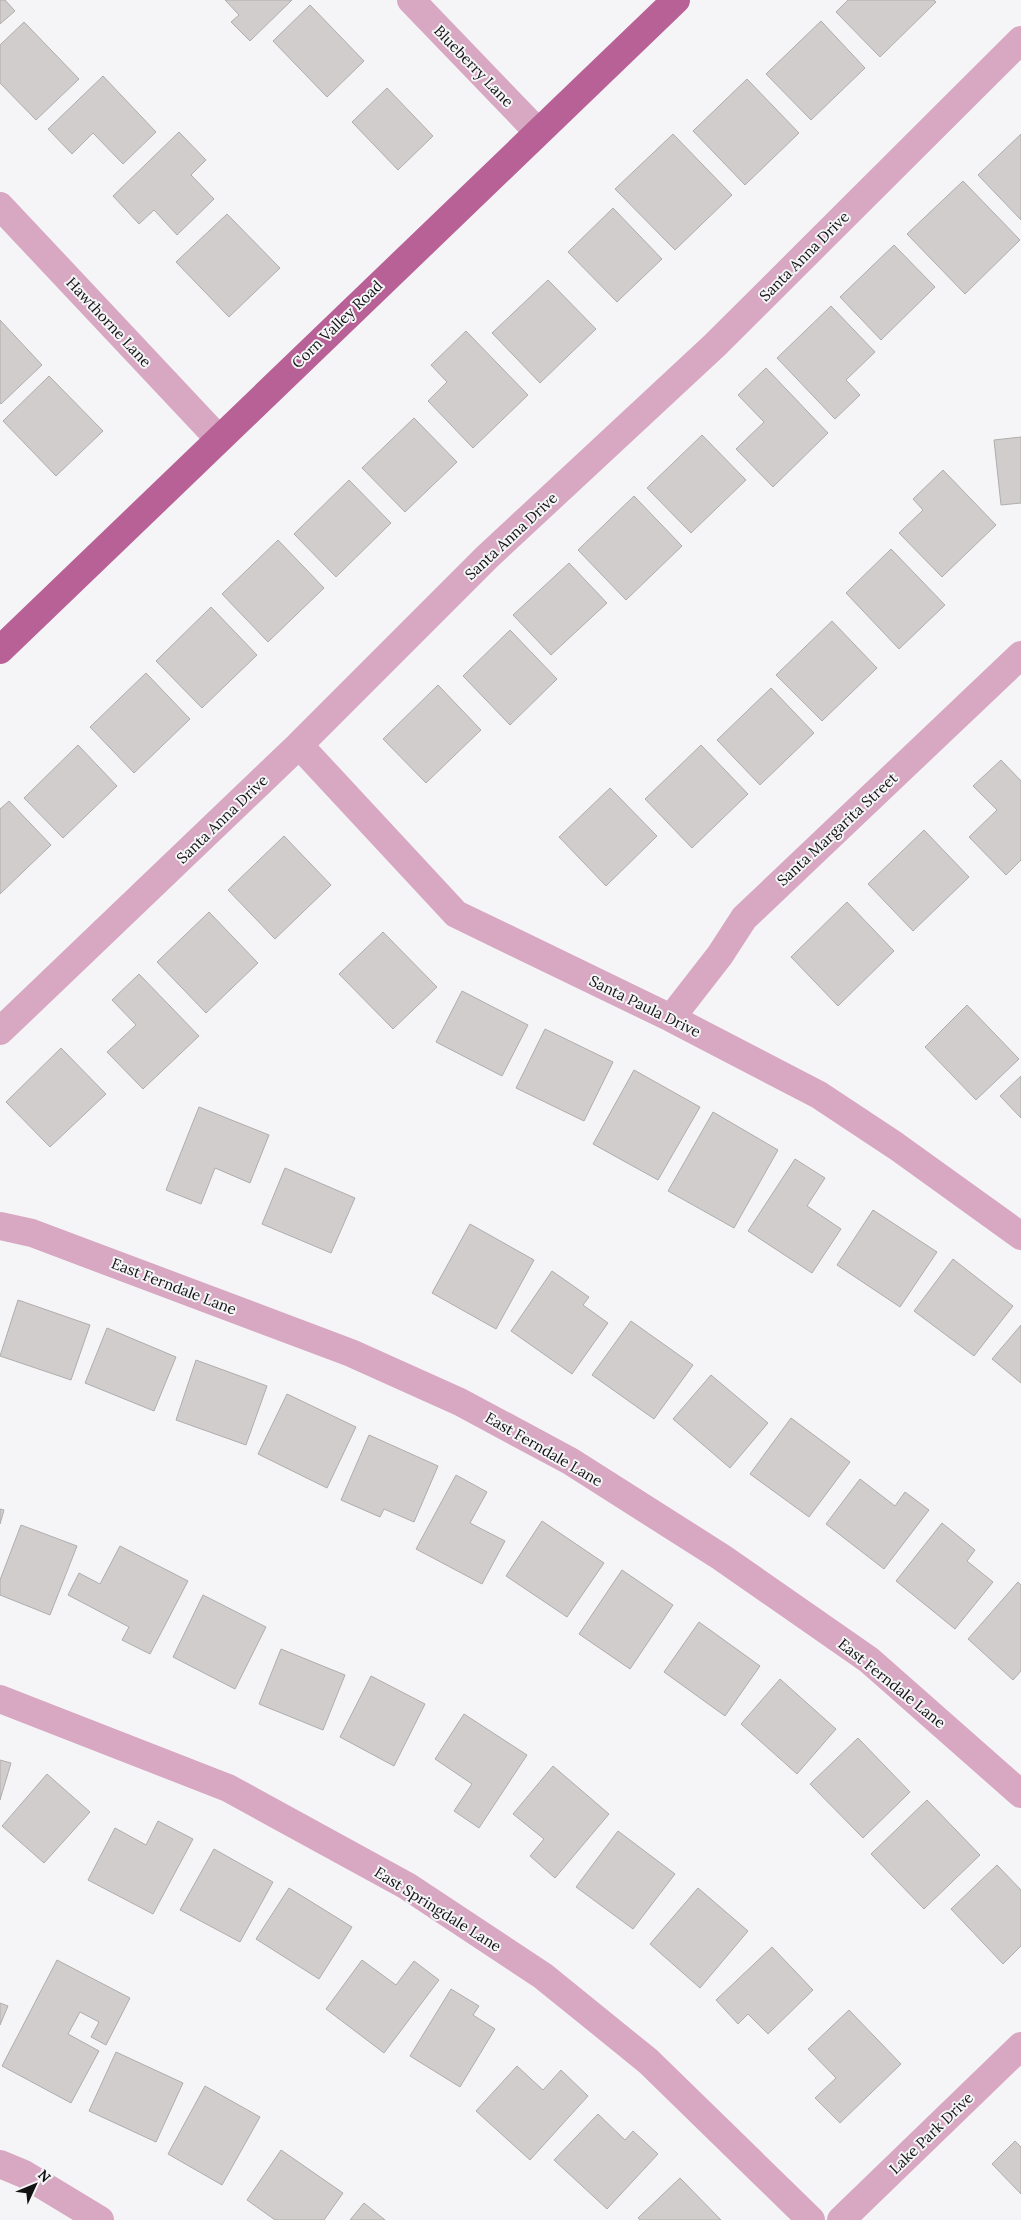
<svg xmlns="http://www.w3.org/2000/svg" width="1021" height="2220" viewBox="0 0 1021 2220" font-family="Lora,serif">
  <style>
    .building { fill: #d0cdcc; stroke: #b0adac }
    .lines { fill: none; stroke-linecap: round; stroke-linejoin: round }
    .minor { stroke: #d8a7c2; stroke-width: 28 }
    .major { stroke: #b86196; stroke-width: 28 }
    .labels { text-anchor: middle; dominant-baseline: central; stroke-width: 4; stroke-linejoin: round; paint-order: stroke }
    .street-label { font-size: 15px; fill: #121213; stroke: #f5f5f8 }
  </style>
  <rect width="100%" height="100%" fill="#f5f5f8"/>
  <path class="building" d="M0 0H5L15 11 0 24Z
    M225 0H292L250 41 231 22 239 15Z
    M848 0H934L936 2 880 57 836 12Z
    M310 5 364 61 327 97 273 41Z
    M821 21 865 68 811 120 766 74Z
    M24 22 79 79 36 120 0 83V45Z
    M103 76 156 132 123 164 93 133 72 154 48 129Z
    M747 79 799 133 745 185 693 131Z
    M387 88 433 136 398 170 352 122Z
    M179 132 206 160 191 175 214 199 177 235 154 210 139 224 113 196Z
    M673 134 732 195 675 250 615 189Z
    M1021 134V220L978 175Z
    M963 181 1020 240 965 294 907 234Z
    M613 208 662 259 617 302 568 252Z
    M227 214 280 268 229 317 176 262Z
    M894 245 935 287 881 340 840 297Z
    M548 280 596 329 540 383 492 333Z
    M831 306 875 352 846 380 860 395 835 419 777 358Z
    M0 320 42 365 1 404 0 403Z
    M466 331 528 395 473 448 428 401 447 382 431 365Z
    M766 368 828 433 773 487 736 449 764 422 738 395Z
    M49 376 103 431 56 476 3 421Z
    M414 418 457 462 405 512 362 468Z
    M702 435 746 480 691 533 647 488Z
    M1021 437V503L1001 505 994 440Z
    M943 470 996 525 942 577 899 533 923 510 913 499Z
    M349 480 391 523 336 577 294 534Z
    M634 496 682 546 626 600 578 550Z
    M278 540 324 588 268 642 222 594Z
    M891 549 945 605 899 649 846 593Z
    M569 563 607 603 551 655 513 615Z
    M211 607 257 655 202 708 156 661Z
    M832 621 877 668 822 721 776 675Z
    M510 630 557 679 510 725 463 676Z
    M146 673 190 719 134 773 90 727Z
    M438 685 481 730 426 783 383 739Z
    M771 688 814 733 760 785 717 740Z
    M78 745 117 786 63 838 24 798Z
    M701 745 748 794 692 848 645 799Z
    M1001 760 1021 781V860L1006 875 969 837 997 810 973 786Z
    M610 788 657 836 606 886 559 837Z
    M9 801 51 845 0 894V809Z
    M924 830 969 877 913 931 868 884Z
    M284 836 331 885 275 939 228 890Z
    M847 902 894 951 838 1006 791 957Z
    M209 912 258 963 206 1013 157 962Z
    M383 932 437 987 393 1029 339 974Z
    M139 974 199 1036 143 1089 107 1052 136 1025 112 1000Z
    M462 991 528 1025 502 1076 436 1042Z
    M967 1005 1019 1059 976 1100 925 1047Z
    M545 1029 613 1062 584 1121 516 1088Z
    M61 1048 106 1094 50 1147 6 1102Z
    M634 1070 700 1107 658 1180 593 1144Z
    M1021 1076V1118L1000 1096Z
    M199 1107 269 1135 250 1183 215 1168 201 1204 166 1190Z
    M713 1112 778 1150 734 1228 668 1191Z
    M795 1159 825 1178 807 1206 841 1229 812 1273 748 1231Z
    M285 1168 355 1198 331 1253 262 1224Z
    M873 1210 937 1252 900 1307 837 1265Z
    M470 1224 534 1260 496 1329 432 1293Z
    M953 1259 1013 1306 974 1356 914 1311Z
    M552 1271 589 1297 583 1305 608 1323 572 1374 511 1331Z
    M18 1300 90 1325 71 1380 0 1356Z
    M631 1321 693 1365 654 1419 592 1375Z
    M1021 1325V1383L992 1359Z
    M107 1328 176 1357 154 1411 85 1383Z
    M196 1360 267 1386 246 1445 176 1420Z
    M711 1375 768 1423 730 1468 673 1419Z
    M287 1394 356 1427 327 1488 258 1454Z
    M791 1418 850 1462 809 1517 750 1474Z
    M369 1435 438 1466 414 1522 384 1509 380 1517 341 1500Z
    M456 1475 487 1492 470 1523 505 1541 482 1584 416 1549Z
    M860 1479 895 1506 905 1492 929 1510 884 1569 826 1524Z
    M0 1509 4 1510 0 1524Z
    M542 1521 604 1563 567 1617 506 1576Z
    M942 1523 975 1550 967 1561 993 1582 955 1629 896 1581Z
    M21 1525 77 1546 50 1615 0 1595V1580Z
    M120 1546 188 1581 150 1654 122 1640 129 1627 68 1595 79 1573 100 1584Z
    M622 1570 673 1605 630 1669 579 1634Z
    M1018 1582 1021 1585V1671L1013 1680 968 1639Z
    M203 1595 266 1627 235 1689 173 1657Z
    M699 1622 760 1666 725 1716 664 1672Z
    M281 1649 345 1675 323 1730 259 1704Z
    M371 1676 425 1704 394 1766 340 1737Z
    M780 1679 836 1729 797 1774 741 1724Z
    M464 1714 527 1755 479 1828 454 1811 472 1784 435 1759Z
    M858 1738 910 1792 863 1838 810 1784Z
    M0 1760 11 1763 0 1800Z
    M553 1766 609 1814 555 1878 530 1856 544 1839 513 1814Z
    M47 1774 90 1812 44 1863 2 1826Z
    M927 1800 980 1855 924 1909 871 1854Z
    M158 1821 193 1839 153 1914 88 1880 115 1828 146 1845Z
    M618 1831 675 1874 633 1929 576 1887Z
    M214 1849 273 1882 240 1942 180 1910Z
    M997 1865 1021 1890V1946L1003 1964 951 1909Z
    M289 1888 352 1927 319 1979 256 1939Z
    M698 1888 748 1931 700 1988 650 1944Z
    M772 1947 813 1990 768 2034 748 2014 738 2024 716 2000Z
    M57 1960 130 1998 106 2045 91 2037 99 2022 80 2012 68 2034 99 2051 71 2103 2 2066Z
    M362 1960 396 1985 414 1961 439 1980 384 2053 326 2009Z
    M451 1989 479 2006 473 2015 495 2029 460 2087 410 2056Z
    M0 2003 8 2006 0 2025Z
    M849 2010 901 2064 840 2123 815 2098 836 2078 808 2049Z
    M116 2052 183 2083 156 2142 89 2111Z
    M517 2066 543 2090 561 2070 588 2096 530 2160 476 2111Z
    M205 2086 260 2117 222 2185 168 2154Z
    M598 2114 625 2140 633 2131 658 2154 607 2209 554 2160Z
    M1015 2141 1021 2147V2194L992 2164Z
    M281 2150 343 2193 324 2220H275L247 2200Z
    M680 2178 721 2220H640L638 2218Z
    M364 2203 385 2220H350Z"/>
  <g class="lines">
    <path class="minor" d="M411 0 538 132
      M0 206 218 438
      M299 745 456 914 671 1018 819 1095 896 1146 1021 1236
      M671 1018 720 955 744 918 1021 655
      M0 1031 299 745 487 557 715 345 1021 40
      M0 1226 32 1233 351 1353 460 1402 570 1461 721 1557 869 1660 1021 1794
      M0 1699 228 1788 407 1886 543 1976 648 2061 811 2220
      M0 2164 24 2174 100 2220
      M841 2220 1021 2046"/>
    <path class="major" d="M0 650 676 0"/>
  </g>
  <g class="labels">
    <g class="street-label">
      <text transform="translate(474 66) rotate(46)">Blueberry Lane</text>
      <text transform="translate(804 256) rotate(-45)">Santa Anna Drive</text>
      <text transform="translate(109 322) rotate(47)">Hawthorne Lane</text>
      <text transform="translate(337 324) rotate(-44)">Corn Valley Road</text>
      <text transform="translate(511 536) rotate(-43)">Santa Anna Drive</text>
      <text transform="translate(222 819) rotate(-44)">Santa Anna Drive</text>
      <text transform="translate(837 829) rotate(-43)">Santa Margarita Street</text>
      <text transform="translate(645 1006) rotate(26)">Santa Paula Drive</text>
      <text transform="translate(174 1286) rotate(21)">East Ferndale Lane</text>
      <text transform="translate(544 1449) rotate(30)">East Ferndale Lane</text>
      <text transform="translate(892 1683) rotate(39)">East Ferndale Lane</text>
      <text transform="translate(438 1909) rotate(32)">East Springdale Lane</text>
      <text transform="translate(931 2133) rotate(-44)">Lake Park Drive</text>
    </g>
  </g>
  <g transform="translate(35 2185) rotate(46)" stroke="#f5f5f8" stroke-width="4" paint-order="stroke">
  <path d="M0-4L9 19L0 12L-9 19Z" fill="#121213"/>
  <text y="-8" font-size="14" font-weight="bold" text-anchor="middle" fill="#121213">N</text>
  </g>
</svg>
